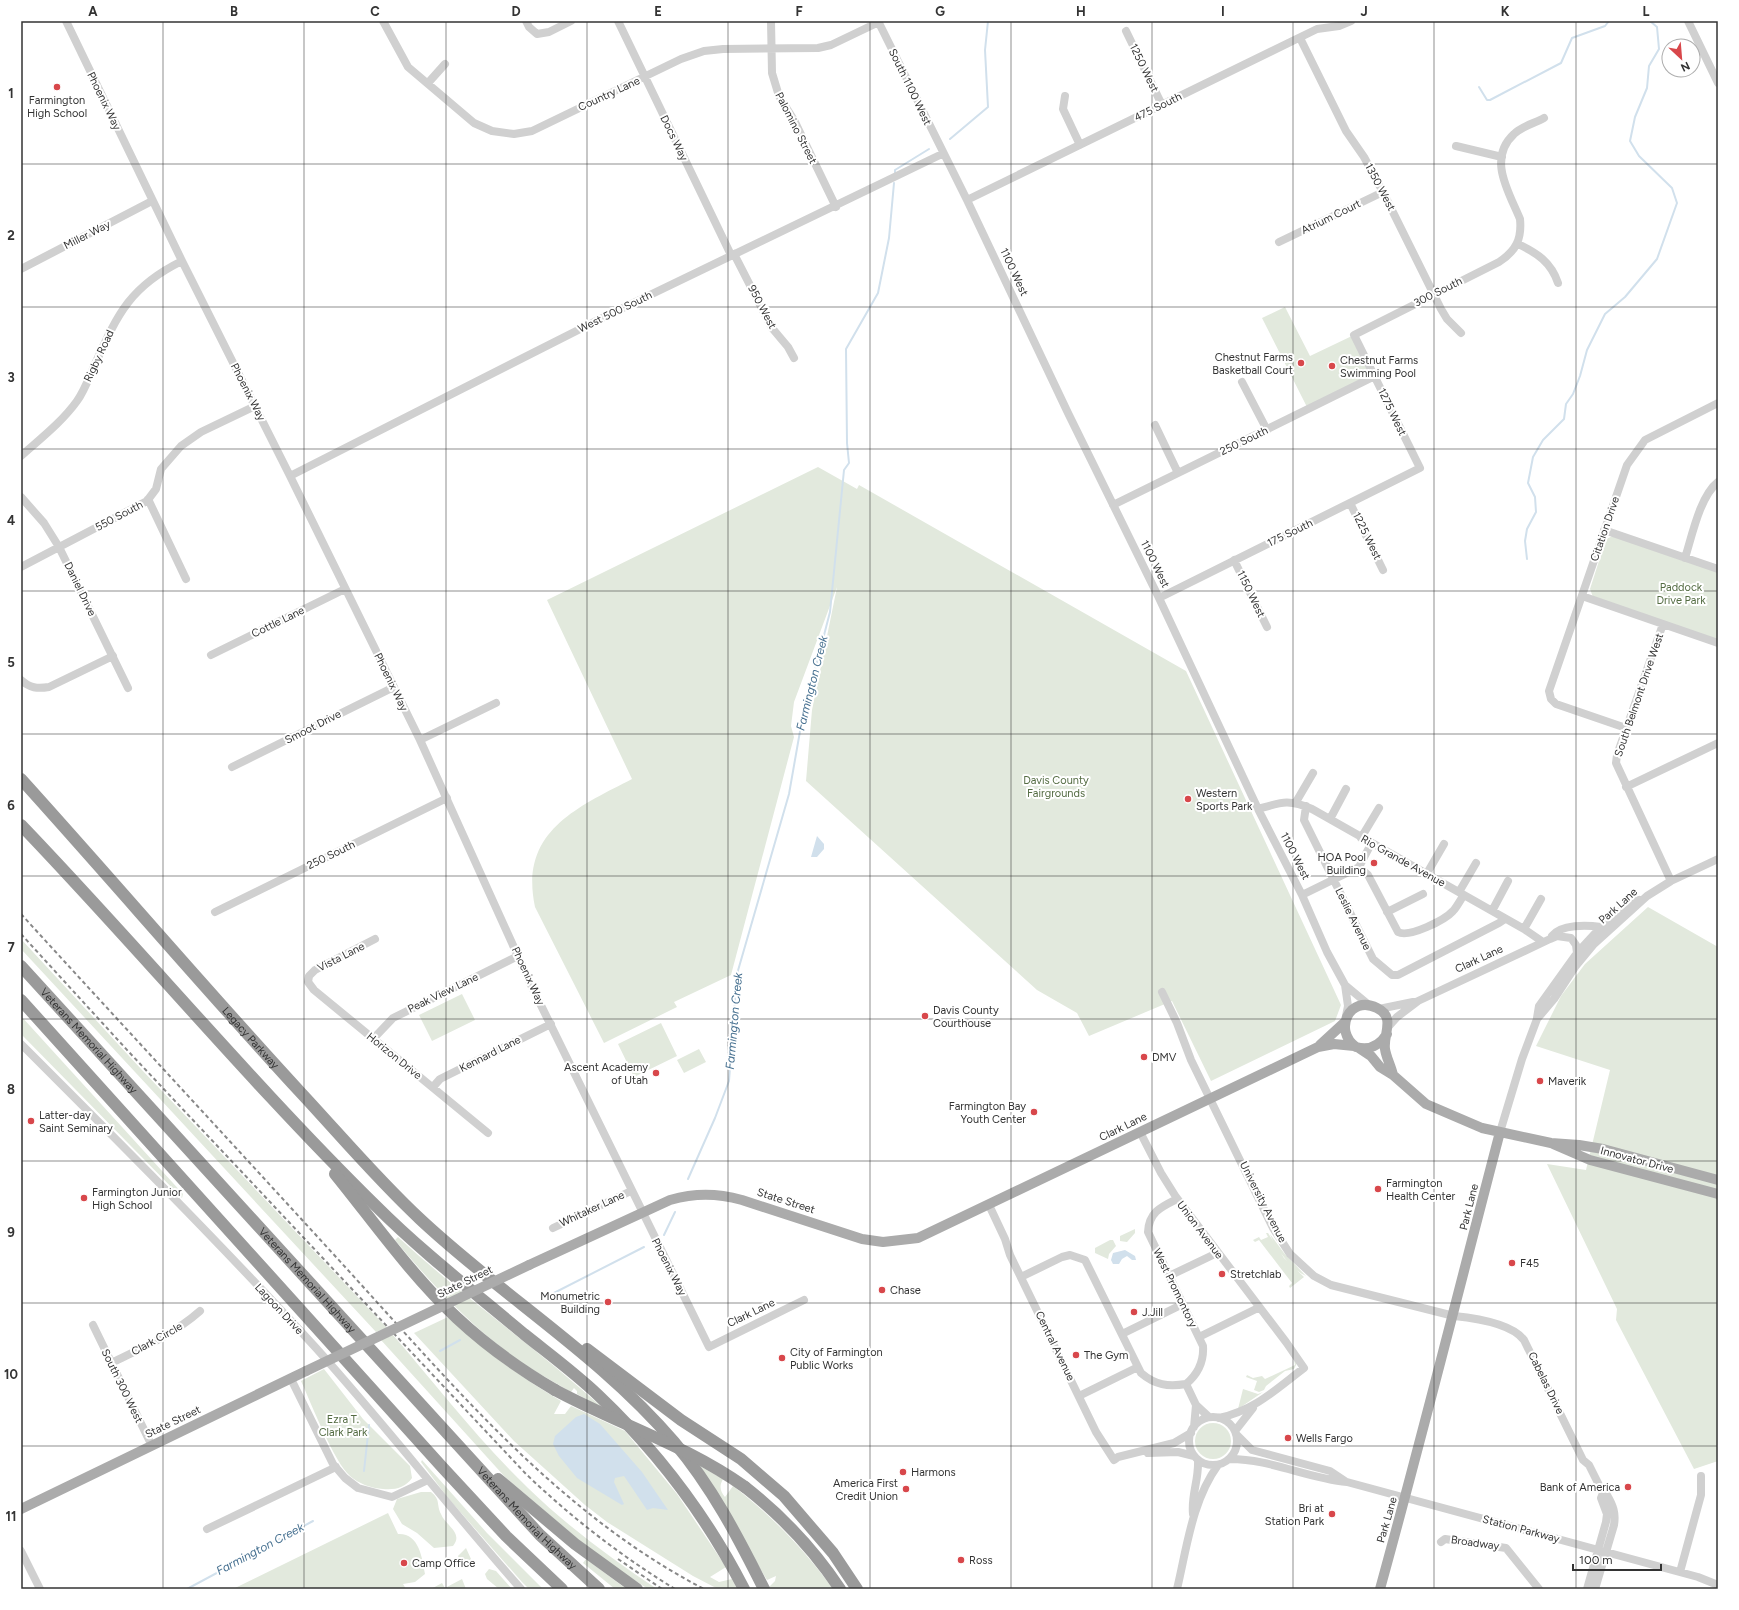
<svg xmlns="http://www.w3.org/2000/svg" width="1739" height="1610" viewBox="0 0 1739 1610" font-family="Figtree,sans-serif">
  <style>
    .green { fill: #e2e9dd }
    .water { fill: #d1e0ec }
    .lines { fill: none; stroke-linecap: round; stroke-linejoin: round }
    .stream { stroke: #d1e0ec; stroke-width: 2 }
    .minor { stroke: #d0d0d0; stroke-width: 8 }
    .major { stroke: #ababab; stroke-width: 10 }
    .highway { stroke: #9a9a9a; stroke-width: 12 }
    .rail { stroke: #888; stroke-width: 2; stroke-dasharray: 4 3; stroke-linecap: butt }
    .major-bridge { stroke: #ababab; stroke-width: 10 }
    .highway-bridge { stroke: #9a9a9a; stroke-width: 12 }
    .grid { fill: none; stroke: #333; stroke-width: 1; stroke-opacity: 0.55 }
    .poi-dot { fill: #d8474b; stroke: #fff; stroke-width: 1.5 }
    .labels { text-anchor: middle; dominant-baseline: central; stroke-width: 4; stroke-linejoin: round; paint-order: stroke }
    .street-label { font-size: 11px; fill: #333; stroke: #fff }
    .poi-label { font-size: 11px; fill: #333; stroke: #fff; text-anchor: start }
    .park-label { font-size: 11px; fill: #546c43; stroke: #fff }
    .water-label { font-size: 12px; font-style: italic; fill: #467090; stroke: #fff }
    .neatline { fill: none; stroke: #333; stroke-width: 1.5 }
    .grid-label { font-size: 13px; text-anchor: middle; font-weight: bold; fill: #333 }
  </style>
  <rect width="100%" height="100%" fill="#fff"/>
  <path class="green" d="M1285 307 1310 356 1354 335 1375 376 1308 409 1262 318Z
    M818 467 857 489 859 485 1186 671 1341 1005 1335 1021 1211 1081 1172 1001 1089 1036 1077 1013 1037 990 806 781 812 710 837 587 794 702 791 726 794 737 731 975 674 1002 677 1007 604 1043 535 907C519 832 576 808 632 779L547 600Z
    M1613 536 1718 572V640L1593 597 1590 589 1606 539Z
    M1648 907 1718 947V1461L1694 1469 1616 1320 1617 1309 1547 1164 1586 1170 1610 1070 1536 1046 1561 996 1585 964Z
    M21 939 142 1070 387 1328 376 1332 21 949Z
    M462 994 475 1020 432 1041 419 1015Z
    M21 1016 183 1194 182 1198 21 1034Z
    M661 1023 677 1056 634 1077 618 1044Z
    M699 1049 706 1062 684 1073 677 1060Z
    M1135 1229V1233L1127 1242 1120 1241V1236Z
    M1266 1233H1268L1284 1258 1304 1277 1290 1288 1289 1286 1292 1283 1259 1240 1255 1242 1253 1240 1259 1237 1261 1240 1268 1237Z
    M1270 1234 1284 1253 1306 1276C1292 1270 1275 1248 1270 1234Z
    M398 1237C464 1298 538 1349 604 1409L577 1394V1391L574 1388 571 1392C549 1379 528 1368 507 1352 464 1319 429 1281 395 1240Z
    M1110 1240H1113L1116 1246 1109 1254 1108 1259 1095 1253V1248Z
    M448 1317C483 1350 520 1377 561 1401L554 1414H565L571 1406 625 1431 677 1494 726 1567 710 1577 719 1582 732 1579 737 1589H718L693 1576 607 1522 585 1505 514 1441 414 1333Z
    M393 1335C437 1386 479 1441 528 1488 567 1526 612 1559 657 1589H648L622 1572 580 1541 505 1477 381 1340Z
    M1294 1360 1297 1363 1294 1369 1285 1371 1266 1386 1264 1390 1259 1392 1254 1390 1257 1381 1246 1377 1247 1375 1253 1378 1262 1376 1265 1379 1295 1365Z
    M324 1369 363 1419 410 1466 412 1478C405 1488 395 1490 383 1489 371 1488 359 1484 350 1476 334 1462 311 1403 301 1381Z
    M1243 1389 1258 1394 1263 1392 1238 1409Z
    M1195 1441a18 18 0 1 1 36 0a18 18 0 1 1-36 0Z
    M422 1460 487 1533 543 1589H529L522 1582 448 1498 421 1462Z
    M698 1465 723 1479C719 1486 720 1491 725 1497L733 1486C772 1516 804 1549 833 1589H770L769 1587 775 1581 776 1576 767 1580Z
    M421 1492H431C441 1500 436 1504 441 1514 445 1525 464 1533 453 1546L434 1548 417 1533 402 1524 393 1509 397 1499Z
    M388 1513 398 1534C419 1533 422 1557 425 1574L415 1582 403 1584 406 1589H233Z
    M466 1548 471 1559 468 1566 460 1561 458 1556Z
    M586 1559 621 1585 627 1589H615L583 1563Z
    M489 1569 496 1571 512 1589H499L487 1579 485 1574Z
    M462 1579 466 1589H431L442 1583 445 1588Z"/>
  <path class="water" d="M817 836 824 844V849L817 857H811Z
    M1125 1250 1135 1256 1136 1260H1132L1127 1256 1122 1259 1119 1264H1113L1111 1260 1113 1253Z
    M584 1414 600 1424 642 1472 668 1510 653 1508 647 1510 624 1476 615 1478 614 1482 624 1504 622 1505 577 1478 559 1456 553 1444 555 1436 576 1417Z"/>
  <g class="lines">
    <path class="stream" d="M1479 87 1487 100H1490L1561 63 1572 38 1605 26 1609 21
      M950 139 988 107 985 50 988 21
      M895 173V170L929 149
      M1527 559 1525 541 1527 529 1536 512 1535 497 1528 483 1533 457 1543 440 1564 419 1566 404 1573 394 1580 376 1587 350 1605 314 1625 297 1657 259 1677 203 1672 188 1639 156 1630 141 1635 117 1647 88 1649 66 1659 49 1657 27 1650 21
      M688 1179 715 1118 729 1081 737 974 789 794 802 720 830 612 844 470 849 463 847 443 846 349 878 293 889 238 894 183
      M664 1235 675 1212
      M548 1296 644 1247
      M440 1351 460 1340
      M364 1471 369 1425
      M187 1589 313 1521"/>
    <path class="minor" d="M66 21 182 261 290 476 420 740 531 985 709 1347 804 1300
      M383 21 408 67 474 123 492 131 514 134 532 131 681 59 704 51 723 49 818 48 831 45 879 22
      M526 21 529 27 537 34 549 32 571 21
      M618 21 731 255
      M771 21 772 73 779 96 794 120 836 207
      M878 21 967 200 1068 413 1159 598 1258 809 1302 895 1327 952 1345 985 1369 1005
      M1688 21 1718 83
      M1126 31 1162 105
      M1300 38 1346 131 1364 157 1383 192 1441 309 1447 319 1461 333
      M428 83 445 64
      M1065 96 1063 109 1080 145
      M1456 146 1502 157
      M967 200 1317 29 1339 26 1351 21
      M1279 242 1383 192
      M1518 244C1537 253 1551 262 1558 283
      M734 254 772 328 788 347 794 358
      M21 269 152 201
      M1242 382 1267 430
      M1155 425 1178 473
      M21 456C40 439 62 422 77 401 85 390 90 375 96 362 118 313 131 286 182 261
      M290 476 596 321 942 154
      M21 497 44 523 59 547 128 688
      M148 499 186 579
      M1350 503 1383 570
      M1113 505 1375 376
      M1604 530 1718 569
      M1685 558C1692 536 1700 496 1718 482
      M1234 560 1267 627
      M21 567 147 501 156 489 161 469 181 446 201 432 255 406
      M1582 596 1718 643
      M1159 598 1420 468 1354 335 1499 262C1516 251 1522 239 1520 219 1509 192 1487 159 1514 134 1522 126 1535 123 1544 118
      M1663 624 1617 755 1616 763 1671 881
      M211 655 345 589
      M21 680C30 688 37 689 49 687L113 656
      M1626 728 1556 704 1551 699 1549 691 1627 465 1645 440 1718 403
      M420 740 496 703
      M232 767 394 687
      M1626 787 1718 743
      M1296 802 1313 773
      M1306 806 1304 820 1373 959 1392 975H1398L1499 923 1505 919
      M1258 809C1282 802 1289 799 1312 809L1524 929 1543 942
      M1330 819 1346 789
      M1361 838 1379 808
      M1359 867 1368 875 1398 932C1409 938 1445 920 1453 911 1457 907 1460 900 1464 895
      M1426 875 1444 844
      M1459 892 1476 863
      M1302 895 1359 867 1371 844
      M1492 911 1508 881
      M215 912 447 798
      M1387 912 1423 894
      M1524 929 1541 899
      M1552 936C1561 924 1587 925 1601 927
      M375 939 315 970 309 976 308 982 314 990 488 1133
      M1345 985 1348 1006 1346 1016
      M1162 992 1177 1023 1191 1060 1273 1228 1290 1254 1314 1276 1331 1285 1454 1316C1474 1318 1511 1323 1524 1340L1583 1460 1589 1465 1603 1493 1607 1495C1613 1505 1616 1513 1614 1525L1595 1589
      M1379 1009 1413 1002
      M1537 1018 1539 1006 1577 953 1601 927 1626 906 1639 900
      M1388 1027 1397 1017 1418 1001 1550 939 1557 936 1571 938 1576 945 1577 953
      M373 1039 393 1018 518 956
      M21 1044C121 1144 221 1244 316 1348 387 1427 451 1510 521 1589
      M433 1087 440 1079 551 1024
      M1140 1132 1161 1173 1176 1197 1286 1342 1304 1368C1275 1390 1255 1410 1219 1418
      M1500 1132 1522 1059 1537 1019 1554 999 1575 967 1594 944 1647 896 1671 881 1718 859
      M1177 1199C1161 1207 1149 1212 1148 1232L1203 1346C1204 1362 1198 1374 1186 1384
      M989 1205 1005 1239 1010 1255 1096 1432 1114 1460 1118 1457 1174 1443 1191 1433
      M553 1228 631 1191
      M1169 1276 1217 1253
      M1021 1277 1062 1257 1070 1255 1085 1260 1141 1373C1155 1385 1168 1387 1186 1384
      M93 1325 152 1446
      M1122 1334 1183 1304
      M1199 1337 1258 1308
      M111 1363C142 1348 174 1334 200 1311
      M291 1379 333 1464 345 1478 358 1488 392 1497 428 1480
      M1186 1384 1196 1405 1209 1417
      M1079 1396 1138 1367
      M1189 1441a24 24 0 1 1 48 0a24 24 0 1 1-48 0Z
      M1194 1427 1196 1405
      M1235 1431 1253 1408
      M1237 1435 1252 1450 1330 1471 1345 1481
      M1148 1453 1178 1452 1194 1456
      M1230 1459C1270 1459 1307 1478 1347 1482L1698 1577 1718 1585
      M1193 1514C1191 1495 1199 1480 1198 1460
      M207 1529 336 1467
      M1441 1542 1445 1539 1506 1548 1539 1589
      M21 1551 40 1589
      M1680 1572 1701 1495V1476
      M1177 1589C1187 1547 1192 1501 1218 1465
      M1587 1589 1606 1522 1607 1514 1601 1498 1603 1493"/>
    <path class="major" d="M1387 1034C1380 1045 1369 1051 1356 1047 1333 1031 1349 994 1377 1008 1396 1017 1383 1034 1385 1049 1386 1057 1391 1066 1393 1075
      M1320 1045 1345 1022
      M1359 1048 1371 1056 1380 1067 1393 1075 1426 1104 1482 1128 1551 1143 1579 1145 1603 1149 1718 1180
      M1553 1144 1590 1160 1718 1194
      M529 1265 670 1200C695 1193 716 1193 742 1200L862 1239 883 1242 918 1238 1318 1047 1334 1044 1354 1046
      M21 1509 306 1371
      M1380 1589C1422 1437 1460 1285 1500 1132"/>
    <g class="highway">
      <path id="s1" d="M21 779C115 883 206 990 302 1094 341 1136 378 1180 420 1219 502 1296 601 1356 674 1442 712 1487 738 1537 764 1589"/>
      <path d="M21 825C141 950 252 1084 376 1206 422 1252 474 1292 524 1334 549 1354 575 1373 598 1395 657 1451 707 1517 744 1589"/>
      <path id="s2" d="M21 966 540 1535 599 1589"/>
      <path d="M21 1000 443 1468 506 1536 562 1589"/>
      <path d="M335 1174C374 1222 411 1275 457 1318 487 1346 521 1370 555 1390"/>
      <path d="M587 1349 681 1420 741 1459 784 1496 833 1553 857 1589"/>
      <path d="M498 1479 575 1544 637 1589"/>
      <path d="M745 1487C782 1516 814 1550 840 1589"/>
    </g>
    <path class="rail" d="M21 914C126 1029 231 1142 336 1257 448 1379 554 1511 704 1589
      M21 934 128 1051 526 1474C572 1518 621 1556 675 1589
      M618 1559 662 1589"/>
    <path class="major-bridge" d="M306 1371 529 1265"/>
    <path class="highway-bridge" d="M555 1390C618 1424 686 1445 745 1487"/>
  </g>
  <path class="grid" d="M163 21V1589M304 21V1589M446 21V1589M587 21V1589M728 21V1589M870 21V1589M1011 21V1589M1152 21V1589M1293 21V1589M1434 21V1589M1576 21V1589M21 164H1718M21 307H1718M21 449H1718M21 591H1718M21 734H1718M21 876H1718M21 1019H1718M21 1161H1718M21 1303H1718M21 1446H1718"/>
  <g class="poi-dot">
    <circle cx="57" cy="87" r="4"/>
    <circle cx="1301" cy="363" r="4"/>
    <circle cx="1332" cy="366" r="4"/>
    <circle cx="1188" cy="799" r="4"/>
    <circle cx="1374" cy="863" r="4"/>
    <circle cx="925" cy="1016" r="4"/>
    <circle cx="1144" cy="1057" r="4"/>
    <circle cx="656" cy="1073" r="4"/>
    <circle cx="1540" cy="1081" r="4"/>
    <circle cx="1034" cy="1112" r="4"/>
    <circle cx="31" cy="1121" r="4"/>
    <circle cx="1378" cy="1189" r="4"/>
    <circle cx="84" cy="1198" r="4"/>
    <circle cx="1512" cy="1263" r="4"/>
    <circle cx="1222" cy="1274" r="4"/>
    <circle cx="882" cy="1290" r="4"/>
    <circle cx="608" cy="1302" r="4"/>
    <circle cx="1134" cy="1312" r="4"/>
    <circle cx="1076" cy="1355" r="4"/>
    <circle cx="782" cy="1358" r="4"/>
    <circle cx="1288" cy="1438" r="4"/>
    <circle cx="903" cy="1472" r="4"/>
    <circle cx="1628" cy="1487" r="4"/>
    <circle cx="906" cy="1489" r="4"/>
    <circle cx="1332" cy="1514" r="4"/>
    <circle cx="961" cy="1560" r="4"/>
    <circle cx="404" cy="1563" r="4"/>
  </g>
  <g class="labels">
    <g class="street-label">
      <text transform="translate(1144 68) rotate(64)">1250 West</text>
      <text transform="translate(910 87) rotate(64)">South 1100 West</text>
      <text transform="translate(609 94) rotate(-25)">Country Lane</text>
      <text transform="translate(104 101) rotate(64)">Phoenix Way</text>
      <text transform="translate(1158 107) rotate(-26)">475 South</text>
      <text transform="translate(796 128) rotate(63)">Palomino Street</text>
      <text transform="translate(674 138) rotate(64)">Docs Way</text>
      <text transform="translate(1380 187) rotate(62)">1350 West</text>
      <text transform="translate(1331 217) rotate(-26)">Atrium Court</text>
      <text transform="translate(87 235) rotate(-27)">Miller Way</text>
      <text transform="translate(1014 272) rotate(65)">1100 West</text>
      <text transform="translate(1438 292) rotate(-27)">300 South</text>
      <text transform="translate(762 307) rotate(62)">950 West</text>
      <text transform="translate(615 312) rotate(-26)">West 500 South</text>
      <text transform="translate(99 356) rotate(-65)">Rigby Road</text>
      <text transform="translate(248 392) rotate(63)">Phoenix Way</text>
      <text transform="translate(1392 412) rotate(64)">1275 West</text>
      <text transform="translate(1244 441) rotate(-26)">250 South</text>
      <text transform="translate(119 516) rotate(-28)">550 South</text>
      <text transform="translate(1605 529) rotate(-71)">Citation Drive</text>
      <text transform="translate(1290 533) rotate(-26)">175 South</text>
      <text transform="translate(1367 536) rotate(64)">1225 West</text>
      <text transform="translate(1155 564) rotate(64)">1100 West</text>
      <text transform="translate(80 589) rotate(64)">Daniel Drive</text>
      <text transform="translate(1251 594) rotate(64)">1150 West</text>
      <text transform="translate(278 622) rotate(-26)">Cottle Lane</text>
      <text transform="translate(391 682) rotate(64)">Phoenix Way</text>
      <text transform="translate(1639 695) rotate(-71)">South Belmont Drive West</text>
      <text transform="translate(313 727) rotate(-27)">Smoot Drive</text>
      <text transform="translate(331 855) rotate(-26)">250 South</text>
      <text transform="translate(1295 856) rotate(63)">1100 West</text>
      <text transform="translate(1403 861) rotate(29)">Rio Grande Avenue</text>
      <text transform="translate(1618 906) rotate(-42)">Park Lane</text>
      <text transform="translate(1353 919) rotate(64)">Leslie Avenue</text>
      <text transform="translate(341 957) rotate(-27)">Vista Lane</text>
      <text transform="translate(1479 959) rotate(-25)">Clark Lane</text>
      <text transform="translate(528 976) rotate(65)">Phoenix Way</text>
      <text transform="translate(443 993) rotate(-26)">Peak View Lane</text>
      <text stroke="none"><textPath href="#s1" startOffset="346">Legacy Parkway</textPath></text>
      <text stroke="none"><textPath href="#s2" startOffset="101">Veterans Memorial Highway</textPath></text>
      <text transform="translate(490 1054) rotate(-27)">Kennard Lane</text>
      <text transform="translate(394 1056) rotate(39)">Horizon Drive</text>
      <text transform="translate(1123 1127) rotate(-26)">Clark Lane</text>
      <text transform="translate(1637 1160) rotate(15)">Innovator Drive</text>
      <text transform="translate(786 1201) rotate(18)">State Street</text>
      <text transform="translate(1263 1202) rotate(63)">University Avenue</text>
      <text transform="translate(1469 1207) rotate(-76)">Park Lane</text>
      <text transform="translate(592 1209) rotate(-25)">Whitaker Lane</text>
      <text transform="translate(1200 1230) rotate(53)">Union Avenue</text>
      <text transform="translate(669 1267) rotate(63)">Phoenix Way</text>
      <text stroke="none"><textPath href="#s2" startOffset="425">Veterans Memorial Highway</textPath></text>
      <text transform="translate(465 1282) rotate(-26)">State Street</text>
      <text transform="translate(1175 1288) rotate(64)">West Promontory</text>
      <text transform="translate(279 1309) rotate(47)">Lagoon Drive</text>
      <text transform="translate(751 1313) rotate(-26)">Clark Lane</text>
      <text transform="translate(157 1339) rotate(-29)">Clark Circle</text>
      <text transform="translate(1055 1346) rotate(64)">Central Avenue</text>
      <text transform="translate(1546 1383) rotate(64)">Cabelas Drive</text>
      <text transform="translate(122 1386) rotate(64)">South 300 West</text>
      <text transform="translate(173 1422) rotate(-26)">State Street</text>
      <text stroke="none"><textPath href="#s2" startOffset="749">Veterans Memorial Highway</textPath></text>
      <text transform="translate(1387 1520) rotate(-74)">Park Lane</text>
      <text transform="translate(1521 1529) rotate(15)">Station Parkway</text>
      <text transform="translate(1475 1543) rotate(8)">Broadway</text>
    </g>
    <g class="poi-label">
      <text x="57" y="100" text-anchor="middle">Farmington<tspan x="57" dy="13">High School</tspan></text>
      <text x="1293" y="357" text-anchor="end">Chestnut Farms<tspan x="1293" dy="13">Basketball Court</tspan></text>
      <text x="1340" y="360">Chestnut Farms<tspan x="1340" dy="13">Swimming Pool</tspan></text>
      <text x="1196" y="793">Western<tspan x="1196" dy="13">Sports Park</tspan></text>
      <text x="1366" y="857" text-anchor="end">HOA Pool<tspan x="1366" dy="13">Building</tspan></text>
      <text x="933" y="1010">Davis County<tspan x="933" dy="13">Courthouse</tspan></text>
      <text x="1152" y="1057">DMV</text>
      <text x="648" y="1067" text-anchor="end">Ascent Academy<tspan x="648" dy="13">of Utah</tspan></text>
      <text x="1548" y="1081">Maverik</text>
      <text x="1026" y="1106" text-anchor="end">Farmington Bay<tspan x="1026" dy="13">Youth Center</tspan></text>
      <text x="39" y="1115">Latter-day<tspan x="39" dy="13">Saint Seminary</tspan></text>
      <text x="1386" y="1183">Farmington<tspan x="1386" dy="13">Health Center</tspan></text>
      <text x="92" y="1192">Farmington Junior<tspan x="92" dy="13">High School</tspan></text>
      <text x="1520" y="1263">F45</text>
      <text x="1230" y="1274">Stretchlab</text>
      <text x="890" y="1290">Chase</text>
      <text x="600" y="1296" text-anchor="end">Monumetric<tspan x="600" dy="13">Building</tspan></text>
      <text x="1142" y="1312">J.Jill</text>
      <text x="790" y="1352">City of Farmington<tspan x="790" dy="13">Public Works</tspan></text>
      <text x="1084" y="1355">The Gym</text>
      <text x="1296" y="1438">Wells Fargo</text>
      <text x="911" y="1472">Harmons</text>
      <text x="898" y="1483" text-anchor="end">America First<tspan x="898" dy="13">Credit Union</tspan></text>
      <text x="1620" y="1487" text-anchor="end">Bank of America</text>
      <text x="1324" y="1508" text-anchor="end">Bri at<tspan x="1324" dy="13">Station Park</tspan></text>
      <text x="969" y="1560">Ross</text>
      <text x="412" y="1563">Camp Office</text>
    </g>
    <g class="park-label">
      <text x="1681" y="587">Paddock<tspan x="1681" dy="13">Drive Park</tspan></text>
      <text x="1056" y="780">Davis County<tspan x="1056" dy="13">Fairgrounds</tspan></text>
      <text x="343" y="1419">Ezra T.<tspan x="343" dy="13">Clark Park</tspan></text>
    </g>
    <g class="water-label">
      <text transform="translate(812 683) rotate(-76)">Farmington Creek</text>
      <text transform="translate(734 1021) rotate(-85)">Farmington Creek</text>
      <text transform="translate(260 1549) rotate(-28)">Farmington Creek</text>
    </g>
  </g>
  <rect width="1739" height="1610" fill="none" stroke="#ffffff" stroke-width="44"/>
  <g transform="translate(1681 58) rotate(154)"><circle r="19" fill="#ffffff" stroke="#adadad"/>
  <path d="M0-3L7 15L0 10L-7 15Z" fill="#d8474b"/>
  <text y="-6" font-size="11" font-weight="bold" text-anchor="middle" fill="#333333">N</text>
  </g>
  <path d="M1573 1564v6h88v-6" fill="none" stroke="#333333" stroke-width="2"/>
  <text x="1579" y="1564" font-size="12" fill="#333333" stroke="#ffffff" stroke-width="3" paint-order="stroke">100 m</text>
  <rect x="22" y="22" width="1695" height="1566" class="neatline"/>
  <g class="grid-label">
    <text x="93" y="16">A</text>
    <text x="234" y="16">B</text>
    <text x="375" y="16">C</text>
    <text x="516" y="16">D</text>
    <text x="658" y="16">E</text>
    <text x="799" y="16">F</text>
    <text x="940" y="16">G</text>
    <text x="1081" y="16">H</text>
    <text x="1223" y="16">I</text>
    <text x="1364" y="16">J</text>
    <text x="1505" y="16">K</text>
    <text x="1646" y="16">L</text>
    <text x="11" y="98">1</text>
    <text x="11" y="240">2</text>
    <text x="11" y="382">3</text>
    <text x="11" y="525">4</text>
    <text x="11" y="667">5</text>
    <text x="11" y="810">6</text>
    <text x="11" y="952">7</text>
    <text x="11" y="1094">8</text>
    <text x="11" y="1237">9</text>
    <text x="11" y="1379">10</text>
    <text x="11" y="1521">11</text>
  </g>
</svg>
